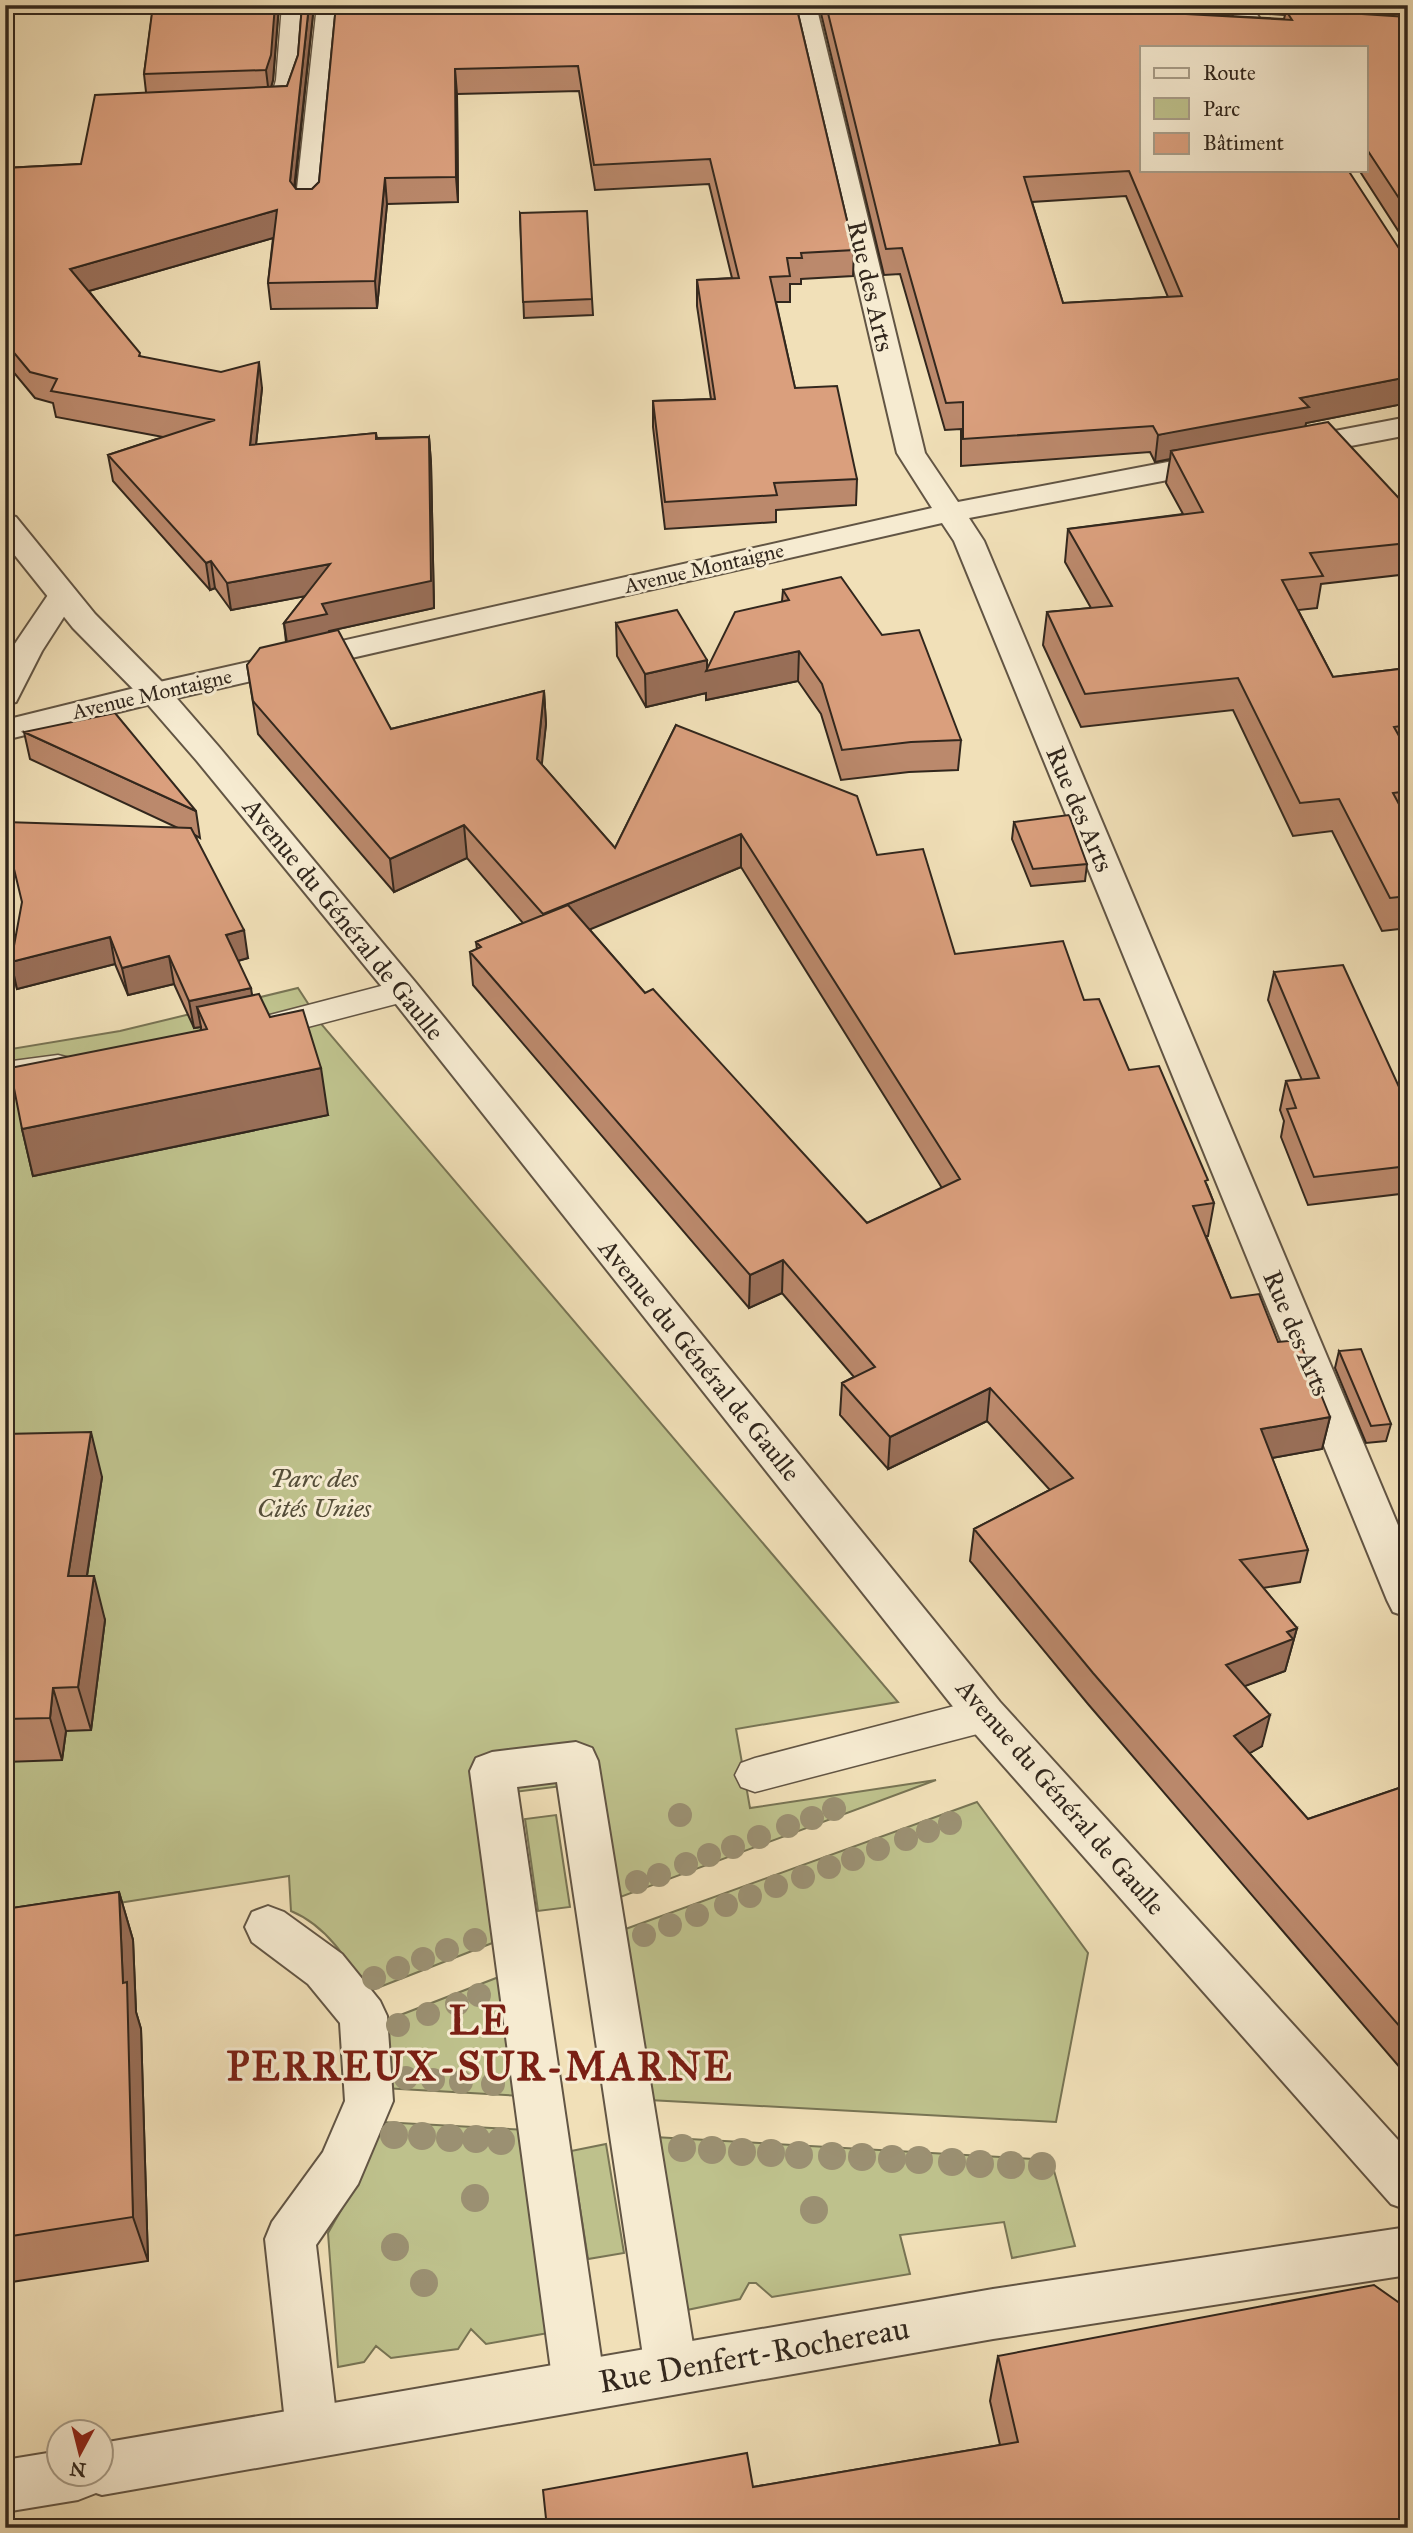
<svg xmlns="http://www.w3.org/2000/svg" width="1413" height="2533" viewBox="0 0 1413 2533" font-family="'IM FELL Great Primer',serif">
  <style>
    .green { fill: #bec18c; stroke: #787454; stroke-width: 2 }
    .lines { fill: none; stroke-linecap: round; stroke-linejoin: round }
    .service-casing { stroke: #625544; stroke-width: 3 }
    .pedestrian-casing { stroke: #625544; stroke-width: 4 }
    .minor-casing { stroke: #625544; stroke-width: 4 }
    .tertiary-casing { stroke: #625544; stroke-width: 4 }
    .service { fill: #f6ebd1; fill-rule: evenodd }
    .pedestrian { fill: #f6ebd1; fill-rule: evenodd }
    .minor { fill: #f6ebd1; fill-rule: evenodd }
    .tertiary { fill: #f6ebd1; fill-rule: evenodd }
    .tree { fill: #9b9072 }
    .wall { fill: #bb896c; stroke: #32271d; stroke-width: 2; fill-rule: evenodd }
    .shaded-wall { fill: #996f58; stroke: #32271d; stroke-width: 2 }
    .building { fill: #da9f7d; stroke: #32271d; stroke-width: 2; fill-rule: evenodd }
    .labels { text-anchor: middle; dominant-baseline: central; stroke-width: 6; stroke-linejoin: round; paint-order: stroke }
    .far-street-label { font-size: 21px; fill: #32271d; stroke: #f6ebd1 }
    .street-label { font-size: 26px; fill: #32271d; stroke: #f6ebd1 }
    .park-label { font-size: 26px; font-style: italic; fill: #554e39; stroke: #f6ebd1 }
    .near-street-label { font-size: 32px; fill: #32271d; stroke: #f6ebd1 }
    .near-district-label { font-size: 40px; font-weight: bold; letter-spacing: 2px; fill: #7a1f14; stroke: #f6ebd1 }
  </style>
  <rect width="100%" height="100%" fill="#f1e0b8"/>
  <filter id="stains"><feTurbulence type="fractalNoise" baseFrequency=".00286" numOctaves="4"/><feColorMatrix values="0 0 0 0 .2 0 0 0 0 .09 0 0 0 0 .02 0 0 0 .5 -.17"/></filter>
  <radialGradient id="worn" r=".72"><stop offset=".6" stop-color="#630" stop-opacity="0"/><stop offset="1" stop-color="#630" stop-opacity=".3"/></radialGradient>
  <path class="green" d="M298 988 322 1025 898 1702 736 1729 750 1808 936 1780 615 1899 594 1782 483 1796 500 1940 367 1992C347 1959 327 1926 291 1911L289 1876 5 1921V1050L120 1031Z
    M977 1802 1088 1953 1056 2122 649 2100 620 1931Z
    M556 1815 570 1907 538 1911 525 1819Z
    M504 1975 522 2096 383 2088 377 2024Z
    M381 2122 528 2130 526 2185 534 2245 554 2332 486 2344 471 2329 458 2349 391 2358 376 2346 364 2362 338 2367 328 2233 365 2168Z
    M654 2137 1051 2160 1075 2246 1012 2258 1004 2222 900 2235 910 2274 772 2297 756 2283H749L740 2299 682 2311Z
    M606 2144 624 2253 588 2259 571 2151Z"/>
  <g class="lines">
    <defs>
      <path id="service" d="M282 5H304C302 34 304 85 288 109L251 112 243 110 240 105 243 100 271 98 276 80Z
        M317 5H339L319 207 315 212H299L295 207Z
        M404 980 415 983 420 991 415 999 258 1040 247 1037 242 1029 247 1021Z
        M58 1055 70 1058 74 1066 70 1074 5 1085V1062Z
        M985 1698 999 1703 1005 1715 999 1727 985 1732 755 1792 741 1787 735 1775 741 1763 755 1758Z"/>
      <path id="pedestrian" d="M576 1742 592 1748 598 1761 697 2369 689 2387 671 2395 653 2387 645 2369 557 1782 517 1787 605 2385 597 2403 579 2411 561 2403 553 2385 470 1771 476 1758 492 1752Z
        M268 1906 284 1912 342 1954 380 2001 387 2016 393 2101 358 2184 316 2245 338 2431 330 2449 312 2457 294 2449 286 2431 265 2239 272 2222 323 2152 345 2101 340 2023 308 1984 252 1942 245 1927 252 1912Z"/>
      <path id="minor" d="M792 5H816L925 453 958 502 1220 452 1230 455 1235 461 1230 467 1220 470 969 518 984 541 1408 1549V1617L1393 1612 1387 1600 954 541 942 523 155 703 5 740V720L155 683 932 508 897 453Z
        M1227 5H1251L1278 47H1254Z
        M1408 417V435L1293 457 1283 454 1279 448 1283 442 1293 439Z
        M63 586 74 589 78 595 42 651 16 702 5 705V662L10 651 52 589Z
        M1408 2227V2275L993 2339 102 2495 96 2493 78 2500 5 2512V2460L60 2451V2474H102V2443L993 2289Z"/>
      <path id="tertiary" d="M5 514 16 517 95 614 166 686 219 747 416 983 1000 1702 1408 2151V2210L1391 2204 970 1728 392 999 197 761 144 700 73 628 5 543Z"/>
    </defs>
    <use href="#service" class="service-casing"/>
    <use href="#pedestrian" class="pedestrian-casing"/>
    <use href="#minor" class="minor-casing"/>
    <use href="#tertiary" class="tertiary-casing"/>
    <use href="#service" class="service"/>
    <use href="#pedestrian" class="pedestrian"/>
    <use href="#minor" class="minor"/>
    <use href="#tertiary" class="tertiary"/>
  </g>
  <g class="tree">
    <circle cx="834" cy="1809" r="12"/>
    <circle cx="680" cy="1815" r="12"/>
    <circle cx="812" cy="1818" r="12"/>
    <circle cx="950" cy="1823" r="12"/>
    <circle cx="788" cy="1826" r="12"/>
    <circle cx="928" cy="1831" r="12"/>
    <circle cx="759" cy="1837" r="12"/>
    <circle cx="906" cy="1839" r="12"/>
    <circle cx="733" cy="1847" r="12"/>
    <circle cx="878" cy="1849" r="12"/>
    <circle cx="709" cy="1855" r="12"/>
    <circle cx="853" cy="1859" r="12"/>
    <circle cx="686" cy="1864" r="12"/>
    <circle cx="829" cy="1867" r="12"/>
    <circle cx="659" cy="1875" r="12"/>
    <circle cx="803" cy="1877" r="12"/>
    <circle cx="637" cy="1882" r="12"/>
    <circle cx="776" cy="1886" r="12"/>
    <circle cx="750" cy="1896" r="12"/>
    <circle cx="726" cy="1905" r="12"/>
    <circle cx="697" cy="1915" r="12"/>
    <circle cx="670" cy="1925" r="12"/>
    <circle cx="644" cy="1935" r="12"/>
    <circle cx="475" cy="1940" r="12"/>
    <circle cx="447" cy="1950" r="12"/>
    <circle cx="423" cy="1959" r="12"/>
    <circle cx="398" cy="1968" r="12"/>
    <circle cx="374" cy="1978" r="12"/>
    <circle cx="479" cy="1995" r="12"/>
    <circle cx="457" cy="2004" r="12"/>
    <circle cx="428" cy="2014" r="12"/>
    <circle cx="398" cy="2025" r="12"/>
    <circle cx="406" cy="2078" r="12"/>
    <circle cx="433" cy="2080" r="12"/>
    <circle cx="461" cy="2082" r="12"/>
    <circle cx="493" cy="2084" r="12"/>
    <circle cx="394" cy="2135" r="14"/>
    <circle cx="422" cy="2136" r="14"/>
    <circle cx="450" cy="2138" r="14"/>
    <circle cx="476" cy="2139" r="14"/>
    <circle cx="501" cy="2141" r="14"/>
    <circle cx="682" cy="2148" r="14"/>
    <circle cx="712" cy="2150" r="14"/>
    <circle cx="742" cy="2152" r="14"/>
    <circle cx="771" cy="2153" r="14"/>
    <circle cx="799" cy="2155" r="14"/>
    <circle cx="832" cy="2156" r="14"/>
    <circle cx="862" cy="2157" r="14"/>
    <circle cx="892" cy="2159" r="14"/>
    <circle cx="919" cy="2160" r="14"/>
    <circle cx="952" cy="2162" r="14"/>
    <circle cx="980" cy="2164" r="14"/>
    <circle cx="1011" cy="2165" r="14"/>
    <circle cx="1042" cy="2166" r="14"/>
    <circle cx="475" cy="2198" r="14"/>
    <circle cx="814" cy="2210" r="14"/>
    <circle cx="395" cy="2247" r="14"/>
    <circle cx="424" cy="2283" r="14"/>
  </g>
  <path class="wall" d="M121 5H279L273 80 271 87 287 86 298 55 302 5H314L295 187 296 189H312L319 182 336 5H796L854 250 853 276 801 279V284H790V302H776L795 388 857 479 856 505 776 510V522L665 529 653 427V401L711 399 697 306V280L732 278 709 184 595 190 579 91 457 94 458 202 387 204 377 308 271 309 268 283 273 238 89 291 141 357 262 388 256 445 376 433 377 438 429 437 431 463 434 608 329 631 391 729 544 691 546 724 541 764 615 848 676 725 877 855 955 954 1084 1000 1129 1070 1207 1185 1214 1203 1208 1236H1206L1231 1298 1278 1342 1330 1417 1322 1449 1272 1458 1308 1550 1300 1582 1263 1588 1297 1628 1285 1671 1244 1686 1262 1746 1249 1753 1308 1819 1408 1785V2077L1088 1704 970 1561 974 1529 1050 1490 987 1421 888 1469 840 1415 842 1383 854 1377 782 1293 749 1308 473 985 470 952 477 949 476 942 523 923 467 858 394 892 258 734 247 665 286 642 284 623 305 596 231 610 215 588 210 590 113 481 108 455 163 437 56 417 53 403 35 398 5 362V168L81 164 146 92 144 74 153 8ZM741 867 942 1188 867 1223 645 993 589 929Z
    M819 5H1147L1150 12 1284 19 1285 15 1269 14 1264 5H1408V246L1359 170H1366V47H1142L1402 253 1408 255V403L1306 423 1305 426 1408 508V574L1321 584 1317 608 1298 610 1333 677 1408 668V928L1382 931 1332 831 1293 836 1233 710 1081 727 1043 645 1047 612 1091 608 1065 562 1068 529 1183 514 1166 483 1170 459 1155 462 1150 452 961 466V429L945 430 900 274 884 275ZM1126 196 1168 297 1063 303 1032 202Z
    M520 213 592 299 593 315 524 318Z
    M783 590 882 635 961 740 958 770 909 772 841 780 821 714 798 681 706 700V693L646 707 617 656 616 623 707 668 782 601Z
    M24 732 196 811 200 838 195 835 248 958 238 961 252 995 270 1017 328 1115 33 1176 22 1129 201 1030V1027L194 1028 174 984 128 995 115 964 17 989 11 962 178 828 30 759Z
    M1014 822 1087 864 1085 881 1031 886 1012 839Z
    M1274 972 1405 1100 1408 1099V1193L1308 1205 1281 1137 1284 1121 1280 1110 1286 1081 1302 1080 1268 1000Z
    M1339 1351 1391 1424 1386 1441 1366 1443 1335 1368Z
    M5 1434 102 1477 87 1576 105 1620 91 1730 66 1731 62 1760 5 1762Z
    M119 1892 133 1940 136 2012 141 2029 148 2261 5 2283V1909Z
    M998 2356 1408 2528 753 2487 1000 2445 990 2401Z"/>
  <path class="shaded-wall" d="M275 5H279L273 80 269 95 266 70Z
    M309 5H314L292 207 290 181Z
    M455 69 457 94 458 202 456 177Z
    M385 178 387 204 377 308 375 281Z
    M277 210 280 236 75 295 70 269Z
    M259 362 262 388 253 472 250 445Z
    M1408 377V403L1306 423 1304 434 1171 451 1170 459 1155 462 1158 435 1300 398Z
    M429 437 431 463 434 608 329 631 330 641 288 650 284 623 322 604Z
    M211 561 215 588 210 590 206 563Z
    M330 564 333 591 231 610 227 583Z
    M799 651 798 681 706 700V693L646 707 645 674 707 660V670Z
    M544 691 546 724 539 792 537 759Z
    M464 825 467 858 394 892 390 859Z
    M741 834V867L545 948 543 914Z
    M244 930 248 958 230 963 226 935Z
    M110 937 115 964 17 989 11 962Z
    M169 956 174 984 128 995 122 968Z
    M251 988 255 1015 197 1007 201 1027 194 1028 189 1001Z
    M321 1068 328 1115 33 1176 22 1129Z
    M783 1260 782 1293 749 1308 750 1275Z
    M990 1388 987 1421 888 1469 890 1437Z
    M1330 1417 1322 1449 1254 1461 1261 1429Z
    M91 1432 102 1477 80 1620 68 1576Z
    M94 1576 105 1620 91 1730 78 1687Z
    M1297 1628 1285 1671 1219 1696 1226 1665 1287 1632Z
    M53 1688 66 1731 62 1760 50 1718Z
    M1270 1715 1262 1746 1226 1767 1234 1736Z
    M119 1892 133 1940 136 2012 141 2029 148 2261 133 2217Z"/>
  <path class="building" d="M153 5H275L271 55 266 70 144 74Z
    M302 5H309L290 181 296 189H312L319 182 336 5H796L854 250 801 253 802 258H787L790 276 770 277 795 388 837 386 857 479 774 483 777 495 665 502 653 401 715 399 697 280 739 278 710 159 594 165 578 66 455 69 456 177 385 178 375 281 268 283 277 210 70 269 140 353 139 356 221 372 259 362 250 445 376 433V439L429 437 431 581 322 604 327 614 284 623 330 564 227 583 211 561 206 563 108 455 215 420 51 391 57 379 30 372 5 342V168L81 164 95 95 287 86 298 55Z
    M826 5H1147L1150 12 1292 20 1285 9 1408 17V212L1366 148V47H1142V170H1348L1402 253 1408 255V377L1300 398 1309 407 1158 435 1153 426 963 439V402L946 403 902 248 886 249ZM1129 171 1182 296 1063 303 1024 177Z
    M587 211 592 299 523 302 520 213Z
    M1328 422 1408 508V543L1310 553 1323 576 1282 580 1333 677 1408 668V725L1394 727 1408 752V791L1393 793 1408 821V896L1390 898 1339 799 1300 803 1238 678 1085 694 1047 612 1112 606 1068 529 1203 512 1171 451Z
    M841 577 882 635 919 630 961 740 911 742 842 750 822 684 799 651 706 671 735 612 789 600 783 590Z
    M677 610 707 660 645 674 616 623Z
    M338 630 391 729 544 691 537 759 615 848 676 725 857 796 877 855 923 849 955 954 1063 941 1084 1000 1099 999 1129 1070 1159 1066 1208 1180 1205 1181 1214 1203 1193 1206 1231 1298 1259 1294 1278 1342 1299 1340 1330 1417 1261 1429 1308 1550 1240 1560 1297 1628 1287 1632 1293 1639 1226 1665 1270 1715 1234 1736 1308 1819 1408 1785V2036L1093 1673 974 1529 1073 1478 990 1388 890 1437 842 1383 875 1367 783 1260 750 1275 470 952 481 947 476 942 568 905 645 993 653 989 867 1223 960 1179 741 834 543 914 464 825 390 859 253 701 247 665 260 648Z
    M115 713 196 811 24 732Z
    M1069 815 1087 864 1033 869 1014 822Z
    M5 822 191 828 244 930 226 935 251 988 189 1001 169 956 122 968 110 937 11 962 22 902 5 832Z
    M1343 965 1405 1100 1408 1099V1166L1314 1177 1287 1109 1296 1108 1286 1081 1319 1078 1274 972Z
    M259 994 270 1017 303 1010 321 1068 22 1129 10 1068 207 1029 197 1007Z
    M1361 1349 1391 1424 1371 1426 1339 1351Z
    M91 1432 68 1576H94L78 1687 53 1688 50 1718 5 1719V1434Z
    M119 1892 123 1983 127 1982 133 2217 5 2237V1909Z
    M1374 2285 1408 2309V2528H547L543 2490 747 2453 753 2487 1018 2442 998 2356Z"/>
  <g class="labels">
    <g class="far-street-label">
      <text transform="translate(704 568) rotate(-13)">Avenue Montaigne</text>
      <text transform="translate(152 694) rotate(-13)">Avenue Montaigne</text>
    </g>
    <g class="street-label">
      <text transform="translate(871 286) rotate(77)">Rue des Arts</text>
      <text transform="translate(1080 809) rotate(67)">Rue des Arts</text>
      <text transform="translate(344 919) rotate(51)">Avenue du Général de Gaulle</text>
      <text transform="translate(1297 1333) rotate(67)">Rue des Arts</text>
      <text transform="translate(700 1360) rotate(51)">Avenue du Général de Gaulle</text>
      <text transform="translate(1061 1797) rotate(49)">Avenue du Général de Gaulle</text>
    </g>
    <g class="park-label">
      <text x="314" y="1478">Parc des<tspan x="314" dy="30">Cités Unies</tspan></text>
    </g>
    <g class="near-street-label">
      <text transform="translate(754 2355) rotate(-10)">Rue Denfert-Rochereau</text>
    </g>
    <g class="near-district-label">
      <text x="480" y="2020">LE<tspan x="480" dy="46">PERREUX-SUR-MARNE</tspan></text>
    </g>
  </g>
  <rect width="1413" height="2533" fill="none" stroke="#f1e0b8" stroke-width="28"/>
  <rect x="7" y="7" width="1399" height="2519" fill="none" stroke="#32271d" stroke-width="3.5"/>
  <rect x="14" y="14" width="1385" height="2505" fill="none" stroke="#32271d" stroke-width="2"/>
  <rect x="1140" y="46" width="228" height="126" fill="#f6ebd1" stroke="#a89d89" stroke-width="2"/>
  <rect x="1154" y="68" width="35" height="10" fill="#f6ebd1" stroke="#a89d89" stroke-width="2"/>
  <text x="1203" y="80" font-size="21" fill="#32271d">Route</text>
  <rect x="1154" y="98" width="35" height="21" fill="#bec18c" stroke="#a89d89" stroke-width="2"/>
  <text x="1203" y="116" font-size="21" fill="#32271d">Parc</text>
  <rect x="1154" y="133" width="35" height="21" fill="#da9f7d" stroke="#a89d89" stroke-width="2"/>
  <text x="1203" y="150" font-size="21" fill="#32271d">Bâtiment</text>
  <g transform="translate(80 2453) rotate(187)"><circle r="33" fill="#f6ebd1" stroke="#a89d89" stroke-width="2"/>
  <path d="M0-5L12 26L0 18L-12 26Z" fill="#8f2418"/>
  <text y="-10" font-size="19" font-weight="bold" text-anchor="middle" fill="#32271d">N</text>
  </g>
  <rect width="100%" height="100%" filter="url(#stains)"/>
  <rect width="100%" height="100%" fill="url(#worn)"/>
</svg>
